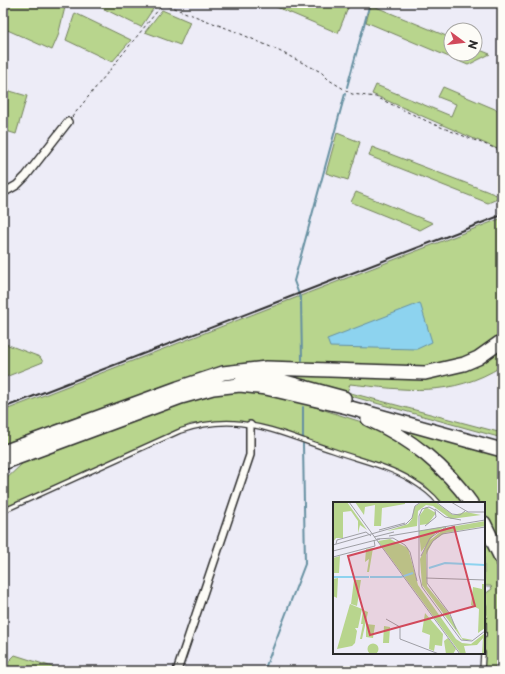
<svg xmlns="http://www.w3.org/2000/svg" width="505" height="674" viewBox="0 0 505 674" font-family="'Playpen Sans',sans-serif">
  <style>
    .green { fill: #b8d58d; stroke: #72805c }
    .water { fill: #8dd3ef; stroke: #6690a1 }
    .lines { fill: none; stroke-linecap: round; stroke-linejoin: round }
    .stream { stroke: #6690a1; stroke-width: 2 }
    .lane-casing { stroke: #2b2b2b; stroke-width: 6 }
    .street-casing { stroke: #2b2b2b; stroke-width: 10 }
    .highway-casing { stroke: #2b2b2b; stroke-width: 16 }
    .path { stroke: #2b2b2b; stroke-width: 1; stroke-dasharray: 3 3; stroke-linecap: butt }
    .lane { stroke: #fdfcf7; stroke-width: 3.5 }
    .street { stroke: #fdfcf7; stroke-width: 7 }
    .highway { stroke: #fdfcf7; stroke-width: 13 }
    .rail { stroke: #2b2b2b; stroke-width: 2 }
    .inset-river { fill: none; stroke: #8dd3ef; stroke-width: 2 }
    .inset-road { fill: none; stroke: #9f9fa5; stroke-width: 1 }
    .view { fill: #d1495b; fill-opacity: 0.15; stroke: #d1495b; stroke-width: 2 }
    .inset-edge { fill: none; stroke: #2b2b2b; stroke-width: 2 }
  </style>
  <rect width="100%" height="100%" fill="#edecf7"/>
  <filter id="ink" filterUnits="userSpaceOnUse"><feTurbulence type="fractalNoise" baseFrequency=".025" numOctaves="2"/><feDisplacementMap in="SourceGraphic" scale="8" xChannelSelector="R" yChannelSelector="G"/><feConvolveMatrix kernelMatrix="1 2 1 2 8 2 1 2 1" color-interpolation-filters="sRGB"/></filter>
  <g filter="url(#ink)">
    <path class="green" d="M3 3H66L58 36 52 50 3 28Z
      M92 3H157L141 27Z
      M267 3H350L338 33Z
      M371 5 451 38V54H475V48L490 54 468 65 366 22Z
      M162 10 190 22 180 45 145 32Z
      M75 13 131 40 112 62 66 40Z
      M376 85 451 116 456 104 438 97 443 87 502 112V151L372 94Z
      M3 89 27 96 16 134 3 130Z
      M337 133 360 142 348 180 326 173Z
      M372 147 502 197 488 203 369 156Z
      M356 192 433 223 420 230 351 202Z
      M502 218V336L480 353 434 368 271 364 127 402 71 419 3 446V411Z
      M3 343 40 357 43 362 3 378Z
      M502 346V366C451 398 406 390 350 384L347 392 502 433V438L311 385 247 372 419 378Z
      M235 390 271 393 368 424 384 432 424 459 467 503H442L425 485 385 466 258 425 230 421 191 424 3 509V482L24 462 187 401Z
      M375 418 502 453V554L484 518V503H474Z
      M484 530 502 569V671H484L486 612 485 594 492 589 491 586H484Z
      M15 655 65 671H3V667Z"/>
    <path class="water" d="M420 303 432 342 417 349 330 347 327 339Z"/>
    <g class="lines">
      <path class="stream" d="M347 87 370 3
        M302 360 301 300 294 281 345 94
        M303 438V407
        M264 671 305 564 303 444"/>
      <defs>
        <path id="lane" d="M3 511 180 431C198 425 215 422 234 423 268 425 302 441 334 451 359 460 388 466 411 480 421 486 432 494 439 503
          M484 606V635
          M482 671 483 653"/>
        <path id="street" d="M3 193 17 185 26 176 68 122
          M177 671 250 455V425"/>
        <path id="highway" d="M242 376 278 380 344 398
          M368 419C409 437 446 467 471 503
          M3 452 178 388 223 373 266 368 425 373 464 364 478 358 502 341
          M3 463 181 397 213 388 240 385 266 388 347 407 502 450
          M484 523 502 560"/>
      </defs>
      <use href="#lane" class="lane-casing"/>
      <use href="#street" class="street-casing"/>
      <use href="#highway" class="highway-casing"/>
      <path class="path" d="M72 117 163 4 234 31 273 48 321 72 329 80 352 94 376 97 433 124 502 151"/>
      <use href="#lane" class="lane"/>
      <use href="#street" class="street"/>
      <use href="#highway" class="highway"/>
      <path class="rail" d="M3 408 502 215"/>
    </g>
  </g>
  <g transform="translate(333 502)">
    <rect width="152" height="152" fill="#edecf7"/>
    <path d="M0 0H14L34 28 27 23 25 31V19L18 9 10 10V36H3L0 40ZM22 0H72V2L49 6 48 24H41L42 3 32 5 31 13ZM89 0H102L120 13 133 10 148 13 118 17 100 4 93 3 85 9 84 24 54 29 75 22 79 17 81 5ZM93 5 103 11 95 22 87 23V13ZM152 19V24L112 31 100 39 93 53 94 84 115 110 129 136 140 138H130L89 83 87 57 95 40 112 26ZM114 24 104 29 88 50 86 29ZM57 37 75 46 85 83 123 137 129 141 138 142 152 131V152H149L150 136 144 143 131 144 133 152H128L45 39ZM40 46 36 70H34L36 57 32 60 33 47ZM7 54 6 71H0V56ZM5 76 4 96 0 94V77ZM21 78H28L24 104 18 102ZM149 82H152V126L145 131 146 107 138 103 140 85 149 87ZM17 102 29 107 25 126H22L24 129 22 141 19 144 4 147ZM30 108 35 110 29 137H27L30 122H28ZM92 111 110 132 109 144 102 143 101 149 96 147 97 133 89 130ZM33 122 42 123 40 136 33 135ZM51 124 57 125 56 141H50ZM115 136 123 147 120 152H113L111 139ZM34.5 147a5.5 5.5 0 1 1 11 0a5.5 5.5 0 1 1-11 0Z" fill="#b8d58d"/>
    <path class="inset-river" d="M96 66 112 61 152 63M0 75H36M37 75H68L80 71"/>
    <path class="inset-road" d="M16 0 127 152M103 0 119 12 127 13 132 9M118 0 135 10H152M102 7 112 15 128 18M92 24 103 15 102 8 96 5 89 7 86 14V73L89 85 128 138 139 139 152 129M46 28 72 21M56 34 152 18M41 35 61 30M44 37 60 36 72 43 77 50 84 79M3 42 4 38 33 30 38 34M0 43 73 22 79 16 82 4 88 0M0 49 47 37M88 54 97 36 113 25M0 55 42 44 41 38M93 76 152 78M53 117 67 125V137L106 152M123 127 117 112 94 81V48L100 39 109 32 152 25"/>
    <path class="view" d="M121 25 142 104 37 133 15 54Z"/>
    <rect width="152" height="152" class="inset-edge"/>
  </g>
  <rect width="505" height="674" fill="none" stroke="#fdfcf7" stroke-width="16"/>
  <rect x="8" y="8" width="489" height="658" fill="none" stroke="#2b2b2b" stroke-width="1.5" filter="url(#ink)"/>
  <g transform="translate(463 42) rotate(105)"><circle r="19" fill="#fdfcf7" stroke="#a9a8a5"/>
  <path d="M0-3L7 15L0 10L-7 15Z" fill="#d1495b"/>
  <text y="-6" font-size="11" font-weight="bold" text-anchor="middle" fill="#2b2b2b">N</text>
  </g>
</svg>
